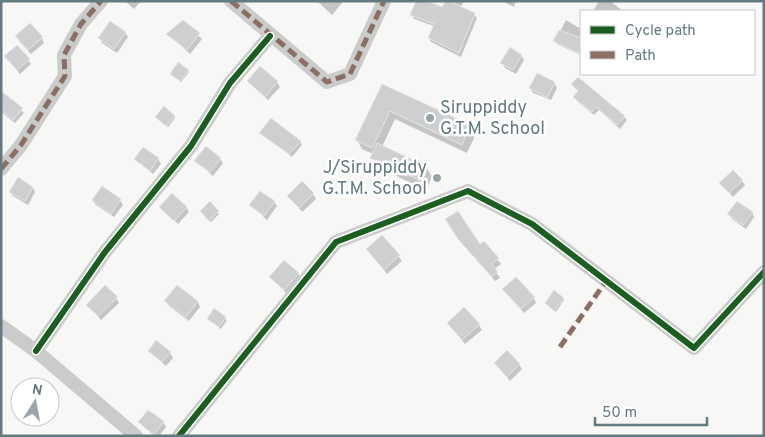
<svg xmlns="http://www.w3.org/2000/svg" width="765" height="437" viewBox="0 0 765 437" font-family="Overpass,sans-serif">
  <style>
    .shadow { fill: #0003 }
    .building { fill: #cdcfd0; stroke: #e6e6e6 }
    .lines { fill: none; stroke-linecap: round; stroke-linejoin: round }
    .street { stroke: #cacccc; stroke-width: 14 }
    .quiet { stroke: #8d6e63; stroke-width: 5; stroke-dasharray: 10 5; stroke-linecap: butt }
    .cycleway-casing { stroke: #fff; stroke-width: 9 }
    .cycleway { stroke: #1b5e20; stroke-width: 6 }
    .poi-dot { fill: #97a6a9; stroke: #fff; stroke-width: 2 }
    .labels { text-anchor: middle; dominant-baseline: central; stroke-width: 5; stroke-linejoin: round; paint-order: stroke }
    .poi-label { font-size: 18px; fill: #637a80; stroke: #fff; text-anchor: start }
  </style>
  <rect width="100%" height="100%" fill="#f7f7f6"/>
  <path class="shadow" d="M125 1H141L134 9Z
    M317 1H341L342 3 332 15Z
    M447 1H464L460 8 474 14 477 18 461 57 431 42 429 38 434 26 414 19 412 14 443 9Z
    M502 1H516L514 7Z
    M599 1H610L623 11H593Z
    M566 20 581 29V55L557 44 555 41Z
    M183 22 202 39 190 54 168 34Z
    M125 32 128 37 117 53 102 43 100 38Z
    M42 38 44 43 31 54 19 41Z
    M521 55 524 60 516 74 505 68 502 63Z
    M6 57 28 60 31 64 20 74Z
    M188 70 189 72 181 82 171 74Z
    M578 79 624 117 627 120 620 129 599 110 594 115 577 101 575 97 579 92 573 85Z
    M248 81 277 82 280 87 268 100Z
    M554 83 557 88 551 100 533 93 530 88Z
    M382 85 470 126 475 136 467 153 395 119 382 147 427 168 432 177 426 190 377 167 372 158 373 154 362 149 357 140Z
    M1 91 24 113 15 123 1 112Z
    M174 116 175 118 168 127 158 119Z
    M261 133 300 142 302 145 292 157Z
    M135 159H158L161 164 153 174Z
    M220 159 223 163 213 176 196 161Z
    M742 181 745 185 733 197 721 183Z
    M33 188 35 192 28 205 13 196 10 192Z
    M313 194 316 199 302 212 289 196Z
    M120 200 123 205 114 217 96 205 93 201Z
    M274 202 277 206 267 220 251 205Z
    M210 203 219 214 211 222 202 213Z
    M161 207H186L189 212 178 224Z
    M752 212 754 217 746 229 732 219 729 214Z
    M447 220 480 246 484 243 501 264 494 269 500 278 495 281 462 244Z
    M382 236 402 261 387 274 367 249Z
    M298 273 301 278 287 294 271 277Z
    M177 287 198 302 200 307 189 321 169 306 166 301Z
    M507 294 534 298 536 303 524 313Z
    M116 298 119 303 101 320 88 305Z
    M563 298 564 300 556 312 546 303Z
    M214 310 227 320 221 329 208 319Z
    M479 325 482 330 465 344 451 327Z
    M149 351 170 353 173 358 166 366Z
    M495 363 519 364 522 369 510 381Z
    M163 422 166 427 159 436H154L140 423Z"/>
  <path class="building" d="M416 1H427L442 7 445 1H449L475 13 459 53 428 38 434 24 410 15Z
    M183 20 200 33 187 50 166 34Z
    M110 21 126 32 114 49 98 38Z
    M30 23 43 37 28 50 15 36Z
    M559 30 581 38V54L553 41Z
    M17 45 30 59 17 70 4 56Z
    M510 47 522 55 513 70 500 63Z
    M178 62 189 70 180 81 170 74Z
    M260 66 278 81 265 97 247 81Z
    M537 73 555 82 547 98 529 88Z
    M578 77 625 116 617 125 596 107 592 112 573 97 578 91 571 84Z
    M382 84 471 125 462 145 390 111 372 148 355 140Z
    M1 91 23 108 13 120 1 110Z
    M164 106 175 116 166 126 155 117Z
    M271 118 301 141 289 154 259 133Z
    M377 143 428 167 421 181 370 158Z
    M206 146 221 158 210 172 194 161Z
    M143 147 159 158 150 171 134 159Z
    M733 170 743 180 729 193 719 183Z
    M18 177 33 187 25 201 9 192Z
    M302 181 314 193 299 208 287 196Z
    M102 186 121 199 111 214 92 200Z
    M260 191 275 201 264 216 249 205Z
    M172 193 187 207 174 221 159 207Z
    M210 201 219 211 209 221 200 211Z
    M737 201 753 212 743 225 727 214Z
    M458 211 480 244 484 241 499 258 492 264 498 272 492 277 458 239 445 219Z
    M382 235 400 255 384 270 366 249Z
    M284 260 299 273 284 290 269 277Z
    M516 277 535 297 521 309 502 289Z
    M105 285 118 297 98 316 86 305Z
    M177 285 198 301 186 317 164 301Z
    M554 290 564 298 554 311 545 303Z
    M464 307 480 324 462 340 447 323Z
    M214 308 226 317 219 327 207 319Z
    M156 340 171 352 162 362 148 351Z
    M507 350 520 364 507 377 494 363Z
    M148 410 164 421 154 435 138 422Z"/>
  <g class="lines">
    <path class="street" d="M231 1 327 82 350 74 384 1
      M1 169 21 145 65 76 64 55 81 24 101 1
      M1 326 36 351 136 436
      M36 351 105 252 191 146 230 83 270 36
      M179 436 336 242 468 191 532 224 694 348 764 272"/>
    <path class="quiet" d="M231 1 327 82 350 74 384 1
      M1 169 21 145 65 76 64 55 81 24 101 1
      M560 347 606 281"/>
    <defs>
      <path id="cycleway" d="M36 351 105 252 191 146 230 83 270 36
        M179 436 336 242 468 191 532 224 694 348 764 272"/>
    </defs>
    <use href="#cycleway" class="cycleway-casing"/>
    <use href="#cycleway" class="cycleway"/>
  </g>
  <g class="poi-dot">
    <circle cx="430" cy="118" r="5"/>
    <circle cx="437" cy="178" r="5"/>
  </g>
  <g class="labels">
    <g class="poi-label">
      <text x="440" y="108">Siruppiddy<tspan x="440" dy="21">G.T.M. School</tspan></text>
      <text x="427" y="168" text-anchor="end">J/Siruppiddy<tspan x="427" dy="21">G.T.M. School</tspan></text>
    </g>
  </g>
  <rect width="765" height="437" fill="none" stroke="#637a80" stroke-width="5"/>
  <rect x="580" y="10" width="175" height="65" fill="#ffffff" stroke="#c1cacc"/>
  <rect x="590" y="26" width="25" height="8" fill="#1b5e20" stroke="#c1cacc"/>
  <text x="625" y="35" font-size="15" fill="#637a80">Cycle path</text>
  <rect x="590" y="51" width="25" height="8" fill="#8d6e63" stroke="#c1cacc"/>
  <text x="625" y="60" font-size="15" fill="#637a80">Path</text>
  <g transform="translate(35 402) rotate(11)"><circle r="24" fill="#ffffff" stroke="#c1cacc"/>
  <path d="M0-4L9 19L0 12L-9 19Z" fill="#97a6a9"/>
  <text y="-8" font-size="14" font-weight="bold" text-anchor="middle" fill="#637a80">N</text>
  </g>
  <path d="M595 417v8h112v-8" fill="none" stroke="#637a80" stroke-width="2.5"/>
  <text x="602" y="417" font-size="15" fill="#637a80" stroke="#ffffff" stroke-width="4" paint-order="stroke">50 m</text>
</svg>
